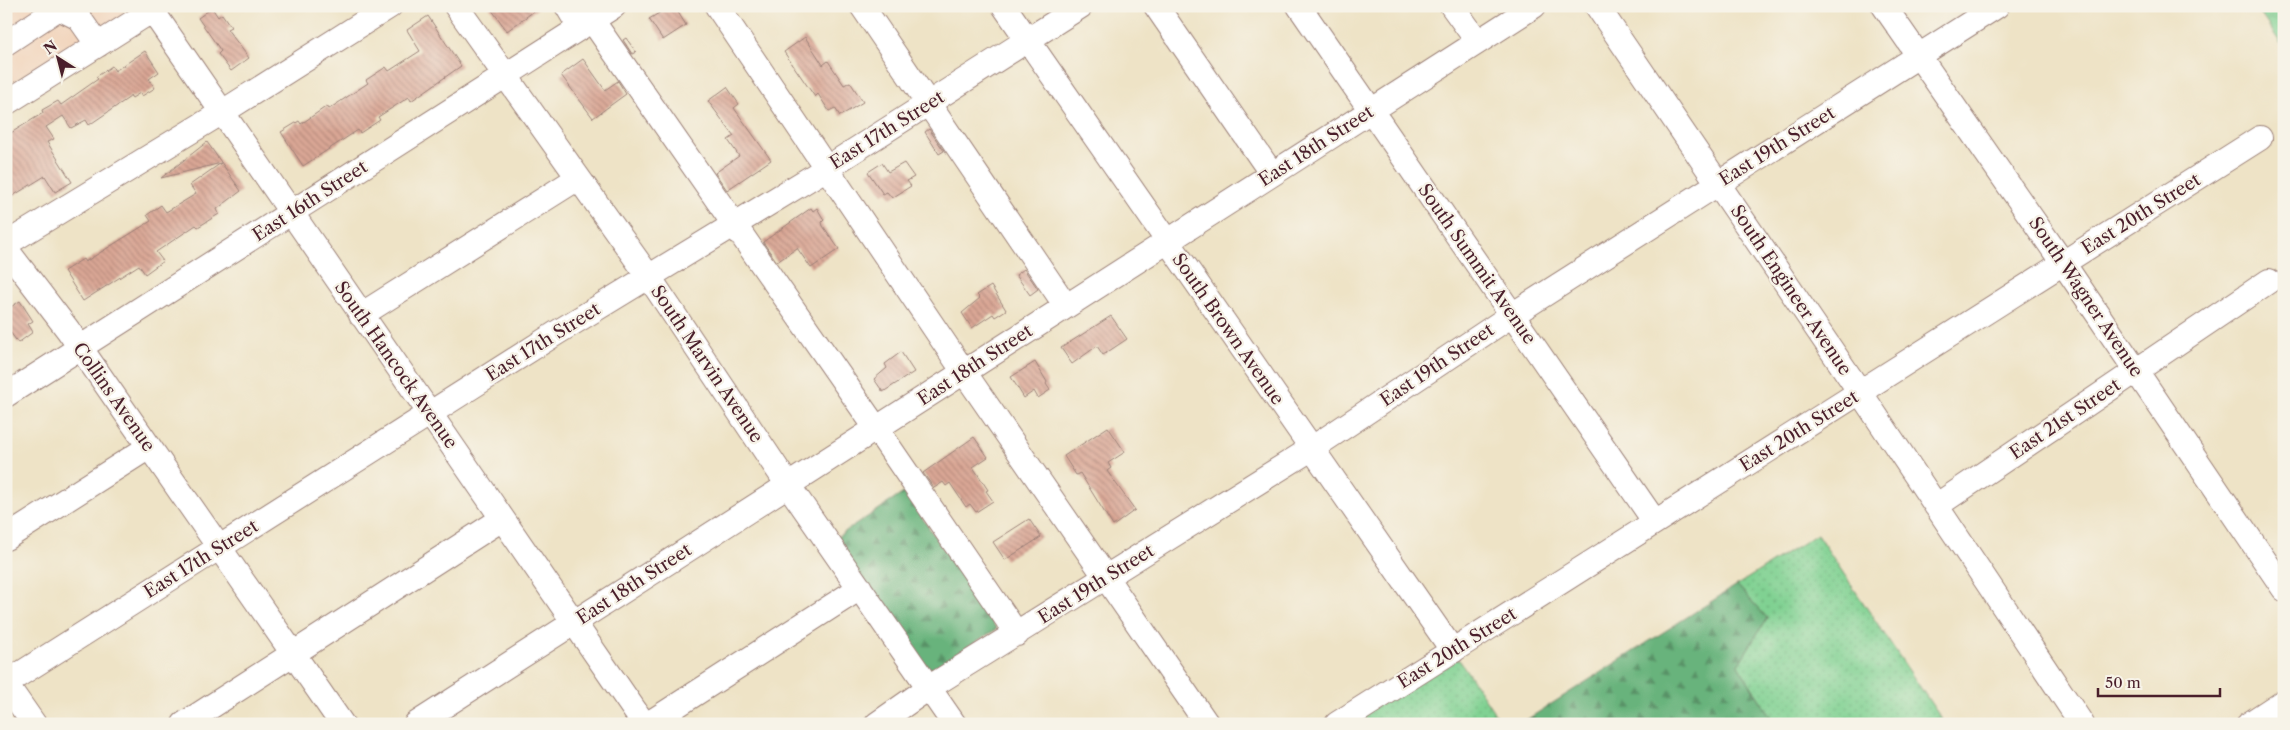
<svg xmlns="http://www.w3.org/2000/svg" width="2290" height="730" viewBox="0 0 2290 730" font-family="'Libre Caslon Text',serif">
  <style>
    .built { fill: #f2d5bd }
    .grass { fill: url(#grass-dots); stroke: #65785e }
    .forest { fill: url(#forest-firs); stroke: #596954 }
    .park { fill: url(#park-tufts); stroke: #65785e }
    .building { fill: url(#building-back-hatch) }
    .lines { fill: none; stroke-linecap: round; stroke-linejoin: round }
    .minor-casing { stroke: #9c8178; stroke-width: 26 }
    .minor { stroke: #fff; stroke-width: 24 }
    .labels { text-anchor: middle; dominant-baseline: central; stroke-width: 4.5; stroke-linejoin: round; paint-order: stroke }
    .street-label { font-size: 18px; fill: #4a1f2b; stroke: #f7f3e8 }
  </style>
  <defs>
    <pattern id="grass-dots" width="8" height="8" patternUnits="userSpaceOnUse" patternTransform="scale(1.25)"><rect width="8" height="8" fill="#80d192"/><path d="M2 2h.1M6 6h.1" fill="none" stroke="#70b37e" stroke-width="1.8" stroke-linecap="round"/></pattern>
    <pattern id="forest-firs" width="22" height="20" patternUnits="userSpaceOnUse" patternTransform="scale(1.25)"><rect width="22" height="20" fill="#68b37c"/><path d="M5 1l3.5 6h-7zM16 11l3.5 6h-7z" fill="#589166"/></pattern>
    <pattern id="park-tufts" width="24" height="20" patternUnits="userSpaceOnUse" patternTransform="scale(1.25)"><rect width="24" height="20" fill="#80d192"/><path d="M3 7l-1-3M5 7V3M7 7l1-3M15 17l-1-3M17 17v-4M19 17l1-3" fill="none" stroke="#70b37e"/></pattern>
    <pattern id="building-back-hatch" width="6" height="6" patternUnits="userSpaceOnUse" patternTransform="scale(1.25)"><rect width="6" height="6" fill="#daa795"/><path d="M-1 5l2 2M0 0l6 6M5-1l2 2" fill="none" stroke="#b3877a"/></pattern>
  </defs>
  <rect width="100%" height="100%" fill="#f7f3e8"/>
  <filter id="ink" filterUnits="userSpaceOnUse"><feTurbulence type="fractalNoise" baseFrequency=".02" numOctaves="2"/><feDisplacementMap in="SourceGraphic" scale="10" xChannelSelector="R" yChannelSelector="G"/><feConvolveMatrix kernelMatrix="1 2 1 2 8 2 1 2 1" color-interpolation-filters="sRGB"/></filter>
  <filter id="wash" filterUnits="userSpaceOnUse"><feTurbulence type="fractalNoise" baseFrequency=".0096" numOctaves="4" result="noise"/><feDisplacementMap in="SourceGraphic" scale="20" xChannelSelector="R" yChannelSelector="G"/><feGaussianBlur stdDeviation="1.12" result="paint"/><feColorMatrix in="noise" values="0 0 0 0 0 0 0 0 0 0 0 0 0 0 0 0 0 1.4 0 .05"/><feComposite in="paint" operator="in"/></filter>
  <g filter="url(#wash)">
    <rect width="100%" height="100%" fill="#eee3c6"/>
    <path class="built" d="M6 6H127L120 17 6 86Z"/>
    <path class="grass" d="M1817 534 1945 724H1775L1738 665 1767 618 1737 585Z
      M1453 656 1460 661 1502 724H1344Z"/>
    <path class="forest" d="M905 492 997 629 920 676 831 541Z
      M1737 585 1767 618 1738 665 1775 724H1520Z"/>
    <path class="park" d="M2255 6H2284V48Z"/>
    <g id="blocks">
      <path class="building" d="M489 6H541L507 31Z
        M671 6H674L686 25 663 40 649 19Z
        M212 8 218 17 222 14 231 27 227 29 249 58 231 71 218 54 221 51 198 18Z
        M428 16 461 66 411 101 409 97 378 117 380 120 360 133 358 130 303 166 281 132 299 121 301 124 327 106 329 109 368 83 366 80 386 67 389 71 420 51 407 30Z
        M805 37 823 65 828 61 844 85 850 82 863 102 840 116 835 108 829 111 818 94 815 97 784 52Z
        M626 38 636 52 632 54 623 40Z
        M145 51 159 72 149 79 155 88 142 96 140 93 132 98 130 95V97L89 125 86 120 71 128 63 116 46 127 54 139 47 142 72 182 55 192 45 176 11 197 6 190V136L43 113 42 110 58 101 61 105 98 79 96 77 112 66 115 71Z
        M583 59 605 90 618 81 626 94 593 118 561 75Z
        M727 87 739 104 734 108 771 160 727 190 715 173 739 156 728 140 734 136 708 101Z
        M929 129 944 151 939 154 925 132Z
        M207 142 241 191 217 209 219 214 198 227 196 225 156 252 163 261 145 274 139 265 83 301 64 271 83 259 85 262 151 221 147 215 161 205 166 212 196 194 190 185 221 163 161 178Z
        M882 163 888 172 904 163 914 177 907 181 911 186 892 198 887 192 883 194 868 172Z
        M811 208 813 211 817 208 824 220 822 222 823 226 839 249 811 268 797 248 777 262 763 242Z
        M1024 269 1038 289 1030 295 1016 275Z
        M991 286 1006 310 995 317 993 314 972 328 962 313 980 298 977 295Z
        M20 301 33 321 28 324 33 332 18 343 6 326V310Z
        M1111 316 1127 339 1103 355 1097 346 1072 364 1061 348Z
        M901 352 914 372 883 392 874 379 887 368 885 364Z
        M1035 362 1047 382 1046 384 1050 390 1038 398 1034 391 1024 398 1011 377Z
        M1108 427 1125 452 1108 463 1111 468 1107 471 1135 510 1113 526 1080 473 1076 475 1064 456Z
        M974 437 988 457 973 467 988 490 986 491 993 501 976 512 970 504 966 507 950 483 946 486 943 482 934 488 923 473Z
        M1029 519 1041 537 1005 560 993 542Z"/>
    </g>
  </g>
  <g filter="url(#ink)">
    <use href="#blocks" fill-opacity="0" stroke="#9c8178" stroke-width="1"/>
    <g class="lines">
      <defs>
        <path id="minor" d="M149 6 644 724
          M456 6 649 277 788 485 954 724
          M567 6 580 28
          M717 6 964 372 1207 724
          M862 6 1066 306
          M1004 6 1453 651
          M1156 6 1272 174
          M1299 6 1655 522
          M1452 6 1478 42
          M1597 6 1860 392 2082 724
          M1884 6 2063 263 2284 589
          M592 20 876 428 1017 634
          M6 43 59 8 79 18 98 45
          M6 103 159 6
          M6 244 221 113 390 6
          M6 249 68 330 342 724
          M361 315 578 178
          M6 395 614 6
          M1936 506 2269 281
          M6 538 149 447
          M6 683 558 332 827 168 1081 6
          M6 684 34 724
          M184 724 502 519
          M416 724 1534 6
          M648 724 860 588
          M877 724 930 687 1311 449 1512 315 1997 6
          M1337 724 2260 138
          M2249 724 2284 701"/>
      </defs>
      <use href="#minor" class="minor-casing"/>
      <use href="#minor" class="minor"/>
    </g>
  </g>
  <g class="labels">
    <g class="street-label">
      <text transform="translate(887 130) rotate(-32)">East 17th Street</text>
      <text transform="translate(1316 146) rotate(-33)">East 18th Street</text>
      <text transform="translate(1777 146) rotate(-32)">East 19th Street</text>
      <text transform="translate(310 201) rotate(-33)">East 16th Street</text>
      <text transform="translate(2141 214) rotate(-32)">East 20th Street</text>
      <text transform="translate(1477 264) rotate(55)">South Summit Avenue</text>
      <text transform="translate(1791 290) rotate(56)">South Engineer Avenue</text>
      <text transform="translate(2086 297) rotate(56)">South Wagner Avenue</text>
      <text transform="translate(1228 329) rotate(55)">South Brown Avenue</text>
      <text transform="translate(543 342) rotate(-32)">East 17th Street</text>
      <text transform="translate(707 364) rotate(56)">South Marvin Avenue</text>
      <text transform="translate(396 365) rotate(55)">South Hancock Avenue</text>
      <text transform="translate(975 365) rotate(-33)">East 18th Street</text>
      <text transform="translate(1437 365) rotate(-34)">East 19th Street</text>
      <text transform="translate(114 397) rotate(55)">Collins Avenue</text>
      <text transform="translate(2065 419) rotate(-34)">East 21st Street</text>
      <text transform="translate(1799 431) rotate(-32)">East 20th Street</text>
      <text transform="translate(201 559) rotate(-32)">East 17th Street</text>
      <text transform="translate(634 584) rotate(-33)">East 18th Street</text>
      <text transform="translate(1096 584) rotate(-32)">East 19th Street</text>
      <text transform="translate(1457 648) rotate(-32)">East 20th Street</text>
    </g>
  </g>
  <rect width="2290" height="730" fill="none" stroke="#f7f3e8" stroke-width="25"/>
  <g transform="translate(58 58) rotate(324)" stroke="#f7f3e8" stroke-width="4" paint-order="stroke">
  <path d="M0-4L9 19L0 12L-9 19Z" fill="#4a1f2b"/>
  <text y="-8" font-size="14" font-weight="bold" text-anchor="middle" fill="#4a1f2b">N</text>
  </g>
  <path d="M2098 688v8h122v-8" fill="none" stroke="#4a1f2b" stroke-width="2.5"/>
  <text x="2105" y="688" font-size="15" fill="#4a1f2b" stroke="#f7f3e8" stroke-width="4" paint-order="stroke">50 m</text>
</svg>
